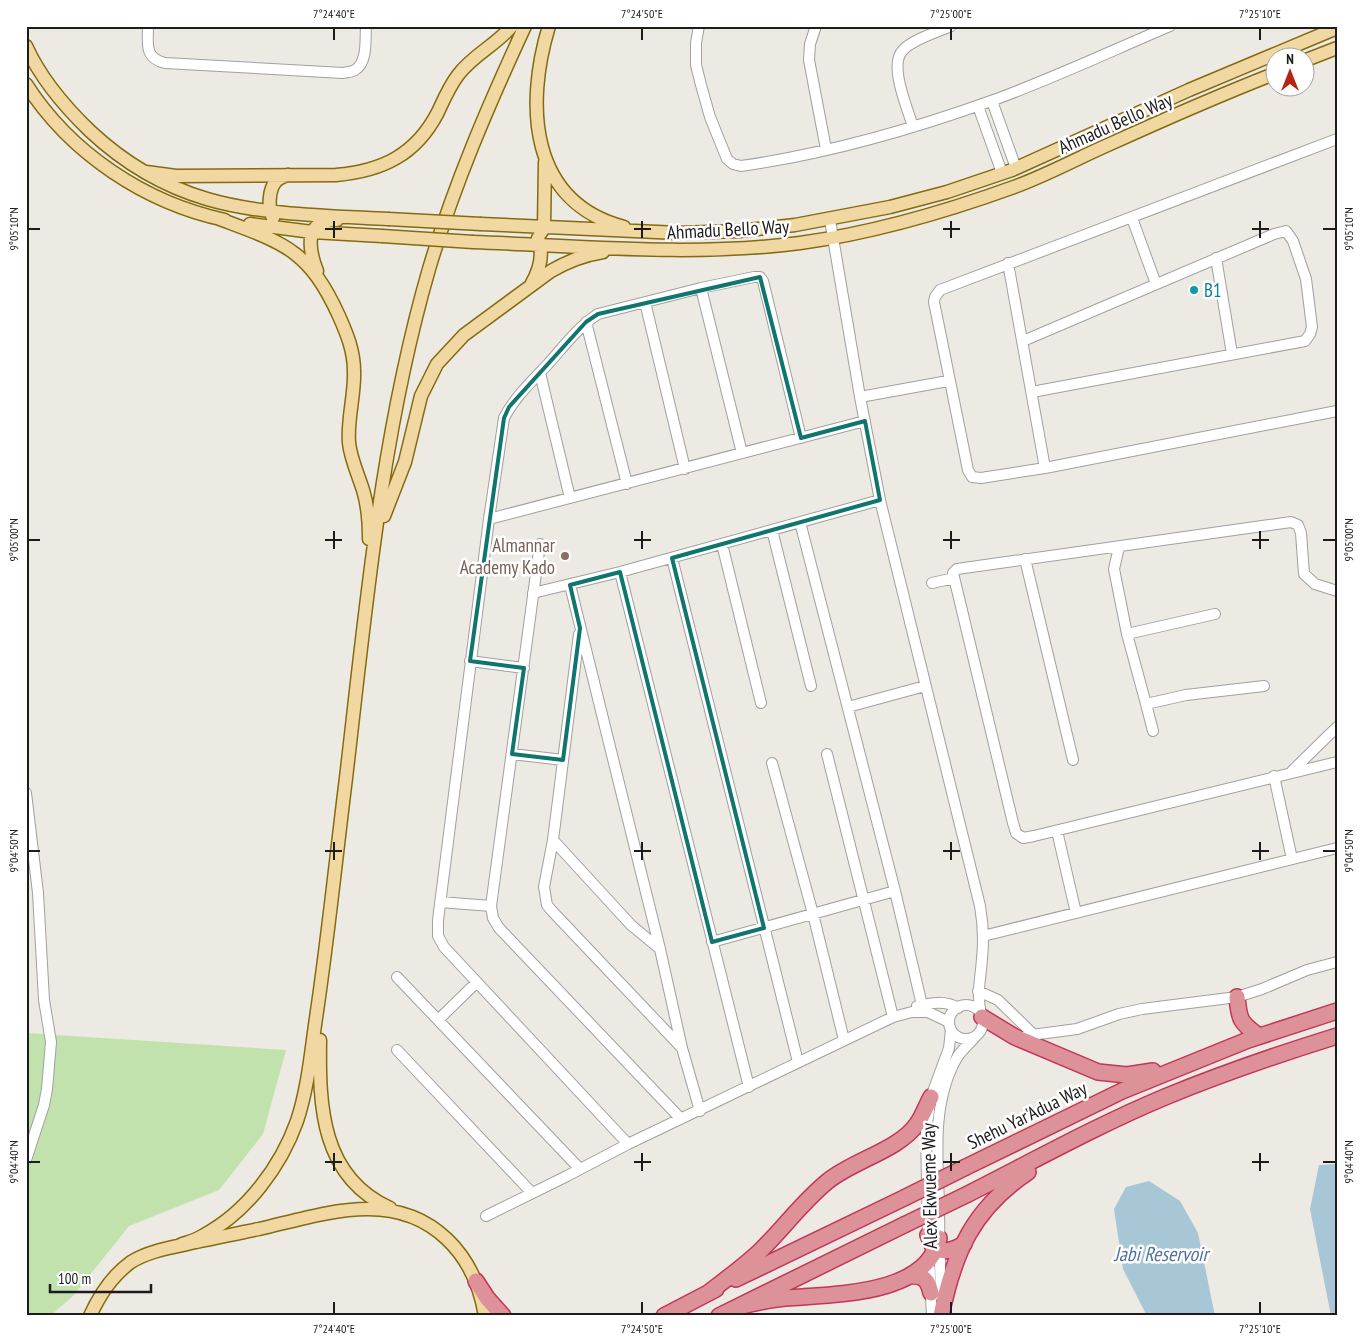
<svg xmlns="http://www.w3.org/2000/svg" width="1363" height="1342" viewBox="0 0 1363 1342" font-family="'PT Sans Narrow',sans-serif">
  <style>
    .grass { fill: #c1e2ad }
    .water { fill: #a7c6d6 }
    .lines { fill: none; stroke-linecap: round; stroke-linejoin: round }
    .minor-casing { stroke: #a0a0a0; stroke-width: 12 }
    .major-casing { stroke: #846b10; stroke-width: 15 }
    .highway-casing { stroke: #c43657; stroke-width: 18 }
    .minor { stroke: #fff; stroke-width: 10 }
    .major { stroke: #f1d8a3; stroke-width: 12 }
    .highway { stroke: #dc9298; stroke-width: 15 }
    .major-bridge-casing { stroke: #846b10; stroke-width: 15; stroke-linecap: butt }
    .highway-bridge-casing { stroke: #c43657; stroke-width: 18; stroke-linecap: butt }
    .major-bridge { stroke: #f1d8a3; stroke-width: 12 }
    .highway-bridge { stroke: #dc9298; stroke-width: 15 }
    .marked { fill: none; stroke: #0f766e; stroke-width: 4; stroke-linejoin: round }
    .ticks { fill: none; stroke: #1c1c1c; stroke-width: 2 }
    .culture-dot { fill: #0f9aa8; stroke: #fff; stroke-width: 2 }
    .education-dot { fill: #8d6e63; stroke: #fff; stroke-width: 2 }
    .labels { text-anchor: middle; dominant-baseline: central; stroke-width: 5; stroke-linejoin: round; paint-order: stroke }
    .street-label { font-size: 19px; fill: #1c1c1c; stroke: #fff }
    .culture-label { font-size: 19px; fill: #0d838f; stroke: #fff; text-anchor: start }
    .education-label { font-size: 19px; fill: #785e54; stroke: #fff; text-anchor: end }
    .water-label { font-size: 20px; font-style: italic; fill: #5372a1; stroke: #fff }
    .neatline { fill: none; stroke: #1c1c1c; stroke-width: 2 }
    .ticks-label { font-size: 12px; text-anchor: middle; fill: #1c1c1c }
  </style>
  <rect width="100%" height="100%" fill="#eceae3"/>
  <path class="grass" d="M26 1033 286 1050 263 1134 219 1190 129 1226 73 1296 50 1316H26Z"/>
  <path class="water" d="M1337 1164V1316H1331L1310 1209 1319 1165Z
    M1149 1181 1180 1201 1198 1233 1215 1316H1147L1123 1269 1114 1209 1126 1187Z"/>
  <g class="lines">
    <defs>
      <path id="minor" d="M148 26C148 44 144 58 165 63L343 73C347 72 352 72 355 70 368 62 365 39 366 26
        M699 26 696 43V65L701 85 710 117 727 159 733 164 741 166C826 154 910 130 991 101 1052 79 1111 51 1170 26
        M816 26 810 44 809 60 826 149
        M992 101 1016 168
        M978 106 1002 173
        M913 127C908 109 888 65 903 50 913 39 938 32 951 26
        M1337 139 940 290 935 297 934 302 968 470 972 477 981 478 1045 468 1337 411
        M1132 218 1156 284
        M830 220 860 397 880 500 980 906C983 923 984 940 982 958 981 978 976 993 981 1014
        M1216 258 1232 354
        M1008 263 1045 468
        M701 288 742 453
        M645 302 685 469
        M586 322 627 484
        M1023 341 1274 234 1286 231 1293 241 1306 279 1312 327 1310 334 1305 341 1032 392
        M540 373 570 498
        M860 397 948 381
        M489 519 865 421
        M800 522 895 891 922 1005
        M772 530 811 686
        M722 544 761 703
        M1119 547 1114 569 1127 634 1146 704 1186 695 1264 686
        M672 558 798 1062
        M1025 559 1073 760
        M620 572 749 1087
        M932 583 954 578
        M570 585 660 949 682 1048 700 1111
        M1337 591 1315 584 1304 574 1301 533 1298 525 1291 522 957 569 953 573 1013 823 1016 833 1023 838 1034 836 1337 762
        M533 593 620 572 880 500
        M579 634 553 840 544 887 547 905 552 911 682 1048
        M1127 634 1215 614
        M470 661 524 668
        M1146 704 1153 731
        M848 707 925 686
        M512 754 563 760
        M827 754 893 1017
        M772 763 813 914 844 1040
        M1292 771 1337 727
        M1274 776 1292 859
        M26 793 38 893 44 1000 51 1042 47 1089 44 1105 26 1160
        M1057 831 1076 913
        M553 840 631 925 660 949
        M440 902 491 906 493 918 499 928 681 1119
        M491 906 540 544
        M983 936 1337 848
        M712 942 895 891
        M397 977 580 1169
        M978 991 998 1000 1033 1034
        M949 1022a17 17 0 1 1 34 0a17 17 0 1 1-34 0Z
        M917 1006C930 1003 945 1000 958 1008
        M438 1020 477 982
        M1016 1037 1077 1029 1119 1014 1142 1009 1237 997 1262 989 1307 970 1337 962
        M397 1050 532 1193
        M628 1144 444 947 438 936V920L489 519 504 418C514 398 532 381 548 364 564 346 578 327 598 314L701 288 754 277H760L763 281 801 438
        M486 1216 567 1176 628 1144 893 1017 912 1012H928L949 1022
        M928 1240 926 1131 931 1097 949 1048 951 1030
        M929 1257 932 1316
        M941 1297C940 1265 939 1234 939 1202 937 1154 932 1099 958 1056 963 1049 970 1043 976 1036"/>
      <path id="major" d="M549 26C525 105 529 202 624 227
        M26 46C40 77 65 107 90 131 123 162 163 186 207 199 261 215 332 216 388 219
        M1306 60 1337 48
        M26 84C70 153 145 203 225 220
        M146 172 176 176 336 175C382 171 416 155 438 112 444 99 449 87 458 75 473 55 496 45 512 26
        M217 218C283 243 308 248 339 316 347 334 354 351 354 371 355 395 347 419 349 443 351 460 358 474 363 490 368 506 369 523 369 539
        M273 218C268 208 268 189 277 180 280 178 284 176 288 175
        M250 224 312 232 382 236
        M481 224 679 233 739 231 795 225 890 207 947 192 1012 170 1189 90 1337 28
        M540 234 544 228 545 162
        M473 242C582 246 692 257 800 243 873 233 945 212 1014 187 1047 175 1078 158 1110 144 1165 119 1220 95 1276 73
        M317 271C308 248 304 220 337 220
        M532 283C540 269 544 254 538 238
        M384 516 405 462 421 396 437 364 464 335 551 271C568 261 584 255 603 252
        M320 1040C319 1106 321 1177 390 1208
        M180 1245C188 1242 197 1240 204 1235 247 1212 281 1166 297 1121 308 1088 311 1052 316 1018 328 938 336 858 346 778 366 608 381 435 429 269 454 185 488 106 525 26
        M90 1316C99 1296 113 1275 131 1262 150 1250 175 1247 196 1242 217 1238 238 1233 259 1229 294 1221 332 1209 368 1209 433 1209 475 1254 485 1316"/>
      <path id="highway" d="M1237 997C1239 1019 1240 1023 1259 1036
        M982 1017 1015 1037 1098 1072 1127 1075 1153 1071
        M966 1167 1122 1091 1248 1040 1337 1011
        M968 1194C1033 1161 1098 1125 1165 1097 1221 1074 1279 1054 1337 1036
        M928 1235 933 1247C944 1254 954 1250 964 1244
        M910 1276C924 1275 928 1280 931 1293
        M736 1279 904 1198
        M476 1281 487 1298 503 1316
        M708 1293C725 1280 743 1267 759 1252 783 1229 802 1202 828 1181 854 1160 899 1150 917 1124 923 1116 926 1106 931 1097
        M738 1307C754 1303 770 1299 786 1298 832 1294 928 1296 939 1238
        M664 1316 716 1289
        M719 1316 904 1225
        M941 1316C954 1252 973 1209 1028 1172"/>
    </defs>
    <use href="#minor" class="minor-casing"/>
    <use href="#major" class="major-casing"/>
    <use href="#highway" class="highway-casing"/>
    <use href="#minor" class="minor"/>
    <use href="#major" class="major"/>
    <use href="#highway" class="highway"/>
    <defs>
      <path id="major-bridge" d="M388 219 481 224
        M382 236 473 242"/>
      <path id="highway-bridge" d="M904 1198 966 1167
        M904 1225 968 1194"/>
    </defs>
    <use href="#major-bridge" class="major-bridge-casing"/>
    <use href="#highway-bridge" class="highway-bridge-casing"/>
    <use href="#major-bridge" class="major-bridge"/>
    <use href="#highway-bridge" class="highway-bridge"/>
  </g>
  <path class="marked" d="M760 277 801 438 865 421 880 500 672 558 764 928 712 942 620 572 570 585 580 628 563 760 512 754 524 668 470 661 504 418 509 407 586 322 598 314Z"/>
  <path class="ticks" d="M334 28V40M642 28V40M951 28V40M1260 28V40M334 221V238M642 221V238M951 221V238M1260 221V238M28 229H40M325 229H342M634 229H651M943 229H960M1252 229H1269M1323 229H1336M334 531V549M642 531V549M951 531V549M1260 531V549M28 540H40M325 540H342M634 540H651M943 540H960M1252 540H1269M1323 540H1336M334 842V860M642 842V860M951 842V860M1260 842V860M28 851H40M325 851H342M634 851H651M943 851H960M1252 851H1269M1323 851H1336M334 1153V1171M642 1153V1171M951 1153V1171M1260 1153V1171M28 1162H40M325 1162H342M634 1162H651M943 1162H960M1252 1162H1269M1323 1162H1336M334 1302V1314M642 1302V1314M951 1302V1314M1260 1302V1314"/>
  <circle class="culture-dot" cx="1194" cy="290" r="5"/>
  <circle class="education-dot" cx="565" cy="556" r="5"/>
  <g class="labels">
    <g class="street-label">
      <text transform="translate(1115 123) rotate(-24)">Ahmadu Bello Way</text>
      <text transform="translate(728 229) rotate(-3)">Ahmadu Bello Way</text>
      <text transform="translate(1027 1115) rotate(-26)">Shehu Yar'Adua Way</text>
      <text transform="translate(929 1186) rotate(-91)">Alex Ekwueme Way</text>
    </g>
    <g class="culture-label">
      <text x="1204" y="290">B1</text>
    </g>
    <g class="education-label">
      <text x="555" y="545">Almannar<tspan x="555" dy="22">Academy Kado</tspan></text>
    </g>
    <g class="water-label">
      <text x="1161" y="1254">Jabi Reservoir</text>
    </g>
  </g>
  <rect width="1363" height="1342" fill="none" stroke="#ffffff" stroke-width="55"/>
  <g transform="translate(1290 72)"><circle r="24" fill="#ffffff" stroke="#a4a4a4"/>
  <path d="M0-4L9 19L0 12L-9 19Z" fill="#b32615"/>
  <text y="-8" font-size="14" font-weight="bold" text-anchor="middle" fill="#1c1c1c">N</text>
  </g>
  <path d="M50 1284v8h101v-8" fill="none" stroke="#1c1c1c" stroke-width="2.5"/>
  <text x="58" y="1284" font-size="15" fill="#1c1c1c" stroke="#ffffff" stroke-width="4" paint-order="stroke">100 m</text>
  <rect x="28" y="28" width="1308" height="1286" class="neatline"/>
  <g class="ticks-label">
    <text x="334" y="18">7°24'40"E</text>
    <text x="642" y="18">7°24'50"E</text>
    <text x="951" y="18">7°25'00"E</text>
    <text x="1260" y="18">7°25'10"E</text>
    <text transform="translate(14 229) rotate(-90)" y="4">9°05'10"N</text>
    <text transform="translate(1349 229) rotate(-90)" y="4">9°05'10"N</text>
    <text transform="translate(14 540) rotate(-90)" y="4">9°05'00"N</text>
    <text transform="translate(1349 540) rotate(-90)" y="4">9°05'00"N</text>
    <text transform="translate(14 851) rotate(-90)" y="4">9°04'50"N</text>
    <text transform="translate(1349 851) rotate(-90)" y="4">9°04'50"N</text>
    <text transform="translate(14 1162) rotate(-90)" y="4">9°04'40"N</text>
    <text transform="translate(1349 1162) rotate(-90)" y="4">9°04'40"N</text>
    <text x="334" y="1333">7°24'40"E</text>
    <text x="642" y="1333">7°24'50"E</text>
    <text x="951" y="1333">7°25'00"E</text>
    <text x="1260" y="1333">7°25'10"E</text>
  </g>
</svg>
